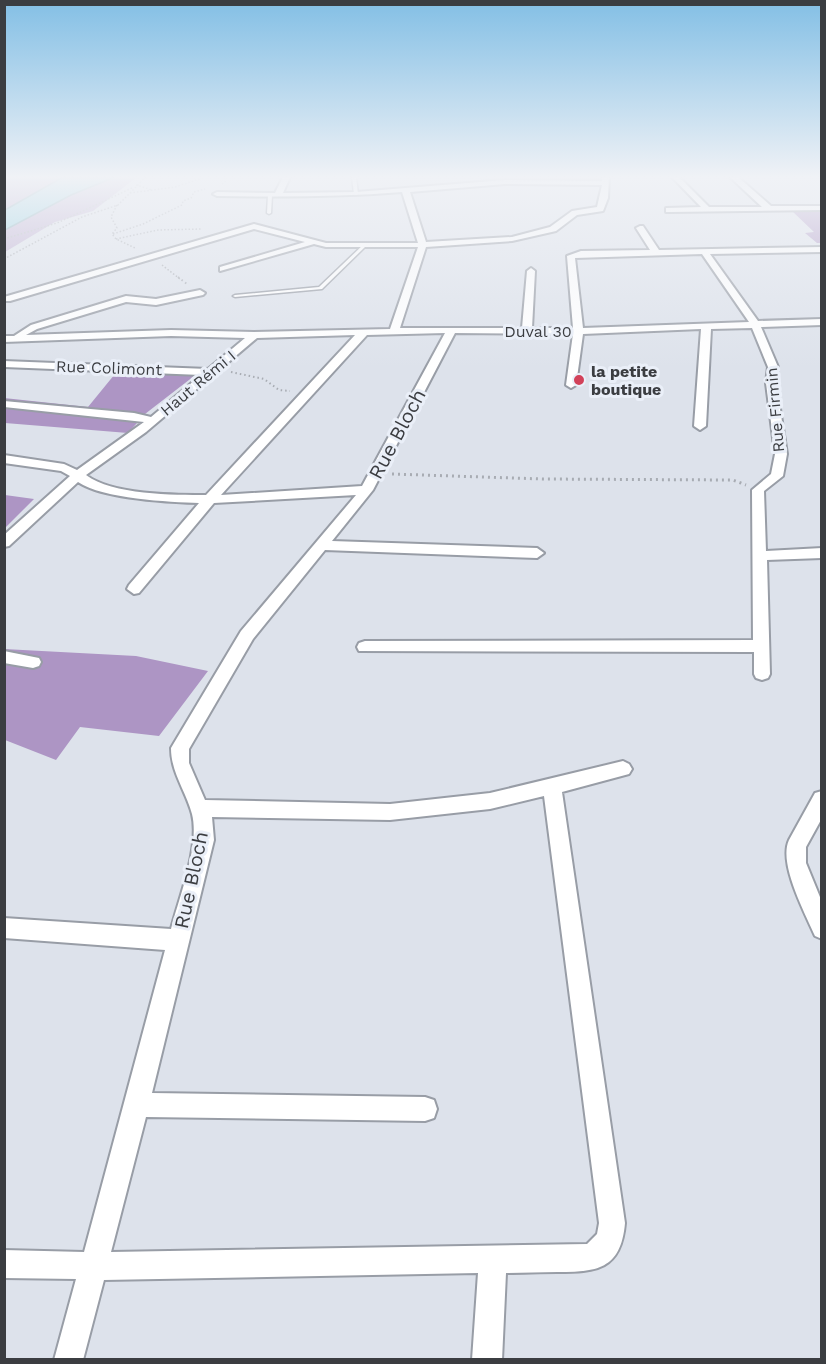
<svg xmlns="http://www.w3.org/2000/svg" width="826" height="1364" viewBox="0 0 826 1364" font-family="'Work Sans',sans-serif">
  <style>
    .green { fill: #bcaad0 }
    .forest { fill: #ad95c4 }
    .water { fill: #8ccfe1; stroke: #74a3b1; stroke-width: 1.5 }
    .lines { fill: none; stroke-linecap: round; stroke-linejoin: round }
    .lane-casing { stroke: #989da6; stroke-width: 3 }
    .street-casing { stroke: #989da6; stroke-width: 4 }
    .path-far2 { stroke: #a8acb3; stroke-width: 1.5; stroke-dasharray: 1.5 2; stroke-linecap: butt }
    .path-far1 { stroke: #a8acb3; stroke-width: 2; stroke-dasharray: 1.5 3; stroke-linecap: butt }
    .path { stroke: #a8acb3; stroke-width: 3; stroke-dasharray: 2 4; stroke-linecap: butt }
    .lane { fill: #fff; fill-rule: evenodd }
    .street { fill: #fff; fill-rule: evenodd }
    .poi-dot { fill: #d24159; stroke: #eaeff8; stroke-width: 2 }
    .labels { text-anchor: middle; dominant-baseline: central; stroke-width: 6; stroke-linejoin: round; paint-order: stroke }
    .far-street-label { font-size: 16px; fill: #3b3d41; stroke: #eaeff8 }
    .far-poi-label { font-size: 16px; font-weight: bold; fill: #3b3d41; stroke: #eaeff8; text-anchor: start }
    .street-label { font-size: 20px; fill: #3b3d41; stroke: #eaeff8 }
  </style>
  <rect width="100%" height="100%" fill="#dde2eb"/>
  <path class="green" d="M5 177H63L5 210Z
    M115 177H137L93 211 55 222 5 252V230L71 195Z"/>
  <path class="forest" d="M792 211H821V243H817L805 233 814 232Z
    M119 369 198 373 145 414 128 433 5 423 4 398 88 407Z
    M5 495 34 499 5 528 4 495Z
    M4 649 136 656 208 671 159 736 80 727 56 760 5 740Z"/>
  <path class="water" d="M63 177H115L71 195 5 230V210Z"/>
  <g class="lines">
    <defs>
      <path id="lane" d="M352 177H356L358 194 356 195 354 194Z
        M270 194 272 195 271 213 269 214 267 213 268 195Z
        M363 245 366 246 322 289 235 297 233 296 235 295 319 287Z"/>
      <path id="street" d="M283 177H290L283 193 356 192 505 180 602 181V177H609L608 198 603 211 577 215 556 231 512 241 426 247 400 328H522L527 271 531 268 535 271 532 328H573L567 256 581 251 650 250 636 228 640 226H643L659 250 822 247V252L710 254 758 321 822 319V325L761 327 778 367 776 383 787 454 783 476 764 491 766 551 822 548V558L767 560 770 674 768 678 762 680 756 678 754 674V652L359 651 357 647 359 643 365 641 753 640 752 490 771 474 775 454 766 383 768 367 752 328 711 329 706 426 700 430 694 426 701 329 583 334 576 385 571 388 566 385 573 334 455 333 373 490 332 541 537 548 544 553 537 558 325 550 253 639 189 749V763L205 800 390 804 490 793 623 761 629 764 632 769 629 774 562 792 625 1223C621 1270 596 1272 557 1272 540 1272 523 1273 506 1273L502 1360H472L478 1273 104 1280 83 1360H54L76 1279 4 1278V1250L84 1252 165 950 4 938V918L171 929C179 897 200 846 192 814 186 791 171 773 171 748L241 631 356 495 214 503 139 593 134 594 127 589 129 585 199 503C169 502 103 499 78 482L9 546 4 547V535L70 476 61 471 4 463V455L64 464 77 470 144 422 4 407V401L134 413 151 417 201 375 4 367V361L208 369 245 338 171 336 4 342V336H14L31 325 126 296 156 299 200 290 205 293 203 295 156 305 126 302 37 329 26 335 171 330 254 332 390 329 418 247H326L314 244 220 271V267L305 242 254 229 10 301H4V297L254 224 326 243H418L402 192C341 197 279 197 217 196L213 194 217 192 275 193ZM505 184 602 185 597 207 572 211 550 227 512 237 426 242 410 192ZM702 254 749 322 583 328 575 258ZM445 333 362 486 221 495 367 335ZM355 335 206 495C174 495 112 495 86 475L146 432 257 338ZM544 796 599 1223 597 1234 587 1244 111 1252 146 1117 425 1121 434 1118 437 1109 434 1100 425 1097 152 1093 214 840 212 817 390 820 490 809Z
        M672 177H679L709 207H762L730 177H738L771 206H822V210L669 212H666V208L701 207Z
        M4 651 39 658 41 662 39 666 33 668 4 663Z
        M822 791V818L806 847V863L822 902V939L815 936C805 913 778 863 789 840L815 793Z"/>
    </defs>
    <use href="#lane" class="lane-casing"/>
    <use href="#street" class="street-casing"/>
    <path class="path-far2" d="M222 184 226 181 225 177
      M136 185 152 190
      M130 193 175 187 205 177
      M117 205 111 217 117 228 112 234 116 239 135 248
      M113 234 143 224 182 205 183 201 191 198 194 192 205 189
      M4 239 57 223 132 188
      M116 239 158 230 201 229
      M4 259 82 217 118 205 146 177
      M162 265 180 279"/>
    <path class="path-far1" d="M178 277 187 284
      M231 372 264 379 279 390 290 391"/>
    <path class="path" d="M392 474 543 479 733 480 746 485"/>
    <use href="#lane" class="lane"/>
    <use href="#street" class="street"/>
  </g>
  <linearGradient id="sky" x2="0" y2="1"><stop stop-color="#83bfe5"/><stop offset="0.48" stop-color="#f0f2f6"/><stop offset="1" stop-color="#f0f2f6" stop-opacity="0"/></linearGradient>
  <rect width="826" height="368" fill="url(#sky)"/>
  <circle class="poi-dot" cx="579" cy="380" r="6"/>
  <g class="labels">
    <g class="far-street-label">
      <text x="538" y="331">Duval 30</text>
      <text transform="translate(109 368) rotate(2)">Rue Colimont</text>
      <text transform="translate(198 383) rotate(-40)">Haut Rémi I</text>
      <text transform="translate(775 410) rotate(-95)">Rue Firmin</text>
    </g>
    <g class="far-poi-label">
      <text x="591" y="371">la petite<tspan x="591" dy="18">boutique</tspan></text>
    </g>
    <g class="street-label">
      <text transform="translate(397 434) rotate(-62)">Rue Bloch</text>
      <text transform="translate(191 880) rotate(-78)">Rue Bloch</text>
    </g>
  </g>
  <rect width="826" height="1364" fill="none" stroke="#3b3d41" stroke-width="12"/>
</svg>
